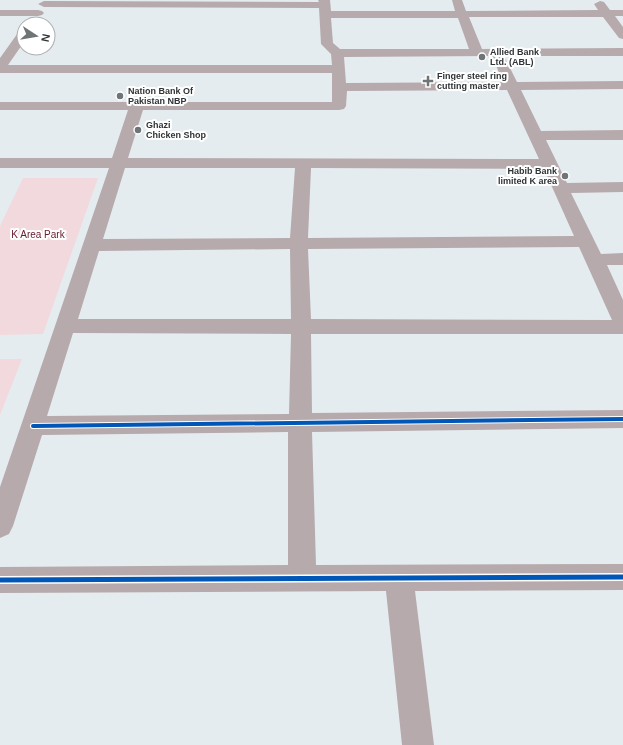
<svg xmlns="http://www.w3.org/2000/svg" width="623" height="745" viewBox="0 0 623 745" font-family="Helvetica,sans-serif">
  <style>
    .green { fill: #f2d9de }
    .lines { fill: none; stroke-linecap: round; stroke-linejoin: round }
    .minor { fill: #b6aaac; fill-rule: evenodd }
    .cycleway-far1-casing { stroke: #fff; stroke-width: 6 }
    .cycleway-casing { stroke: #fff; stroke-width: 8 }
    .cycleway-far1 { stroke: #0057b8; stroke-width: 4 }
    .cycleway { stroke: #0057b8; stroke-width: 5 }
    .poi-dot { fill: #6f7477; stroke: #fff; stroke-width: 1.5 }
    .labels { text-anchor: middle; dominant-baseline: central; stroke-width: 4; stroke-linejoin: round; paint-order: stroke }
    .far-poi-label { font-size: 9px; font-weight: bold; fill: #2f3436; stroke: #fff; text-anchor: start }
    .park-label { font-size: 10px; fill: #672031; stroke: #fff }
  </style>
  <rect width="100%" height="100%" fill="#e5ecef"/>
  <path class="green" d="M23 178H98L43 334 0 335V226Z
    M0 359H22L0 415Z"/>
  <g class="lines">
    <path class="minor" d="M318 0H330L331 11H455L452 0H462L466 11 598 10 594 4 600 1 604 2 610 10H623V16H615L623 27V39L619 38 603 17H469L482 49 623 48V56H504L517 82 623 81V89L521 90 541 131 623 130V140H546L567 183 623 182V192L571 193 601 254 623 253V265H607L623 300V334H311L312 413 623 410V428L312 432 316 565 623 564V590L415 591 434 745H402L386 591 0 593V567L288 565V432L42 435 13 526 9 534 0 538V487L109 168H0V158H112L128 110H0V102H332V73H0V58L20 30 24 29V42L8 65H332L331 54 321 44 319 8 44 7 38 4 44 1 319 2ZM331 18H458L469 49H340L333 43ZM492 56 503 82 346 83 344 57ZM507 90 539 159 128 158 143 110H339L344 109 346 106 347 91ZM125 168H295L290 238 103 239ZM311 168 544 169 574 236 308 238ZM579 247 612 320 311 319 308 249ZM290 249 291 319H78L99 251ZM73 333 291 334 289 414 47 416Z
      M0 10H38L42 11 44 13 42 15 38 16H0Z"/>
    <defs>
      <path id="cycleway-far1" d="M33 426 623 419"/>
      <path id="cycleway" d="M0 580 623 577"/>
    </defs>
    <use href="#cycleway-far1" class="cycleway-far1-casing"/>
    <use href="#cycleway" class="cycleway-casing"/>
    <use href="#cycleway-far1" class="cycleway-far1"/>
    <use href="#cycleway" class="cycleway"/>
  </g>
  <g class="poi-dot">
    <circle cx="482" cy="57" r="4"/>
    <path d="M426 75h4v4h4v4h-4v4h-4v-4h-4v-4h4z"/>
    <circle cx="120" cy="96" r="4"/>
    <circle cx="138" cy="130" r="4"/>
    <circle cx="565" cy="176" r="4"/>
  </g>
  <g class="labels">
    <g class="far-poi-label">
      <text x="490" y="52">Allied Bank<tspan x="490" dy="10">Ltd. (ABL)</tspan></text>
      <text x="437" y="76">Finger steel ring<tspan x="437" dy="10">cutting master</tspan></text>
      <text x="128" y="91">Nation Bank Of<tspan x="128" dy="10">Pakistan NBP</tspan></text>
      <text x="146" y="125">Ghazi<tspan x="146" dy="10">Chicken Shop</tspan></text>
      <text x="557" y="171" text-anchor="end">Habib Bank<tspan x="557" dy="10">limited K area</tspan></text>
    </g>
    <g class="park-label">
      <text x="38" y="234">K Area Park</text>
    </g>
  </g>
  <g transform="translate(36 36) rotate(102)"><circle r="19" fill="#ffffff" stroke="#acaeaf"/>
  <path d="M0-3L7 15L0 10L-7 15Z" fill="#6f7477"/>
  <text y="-6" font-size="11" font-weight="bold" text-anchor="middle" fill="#2f3436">N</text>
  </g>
</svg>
